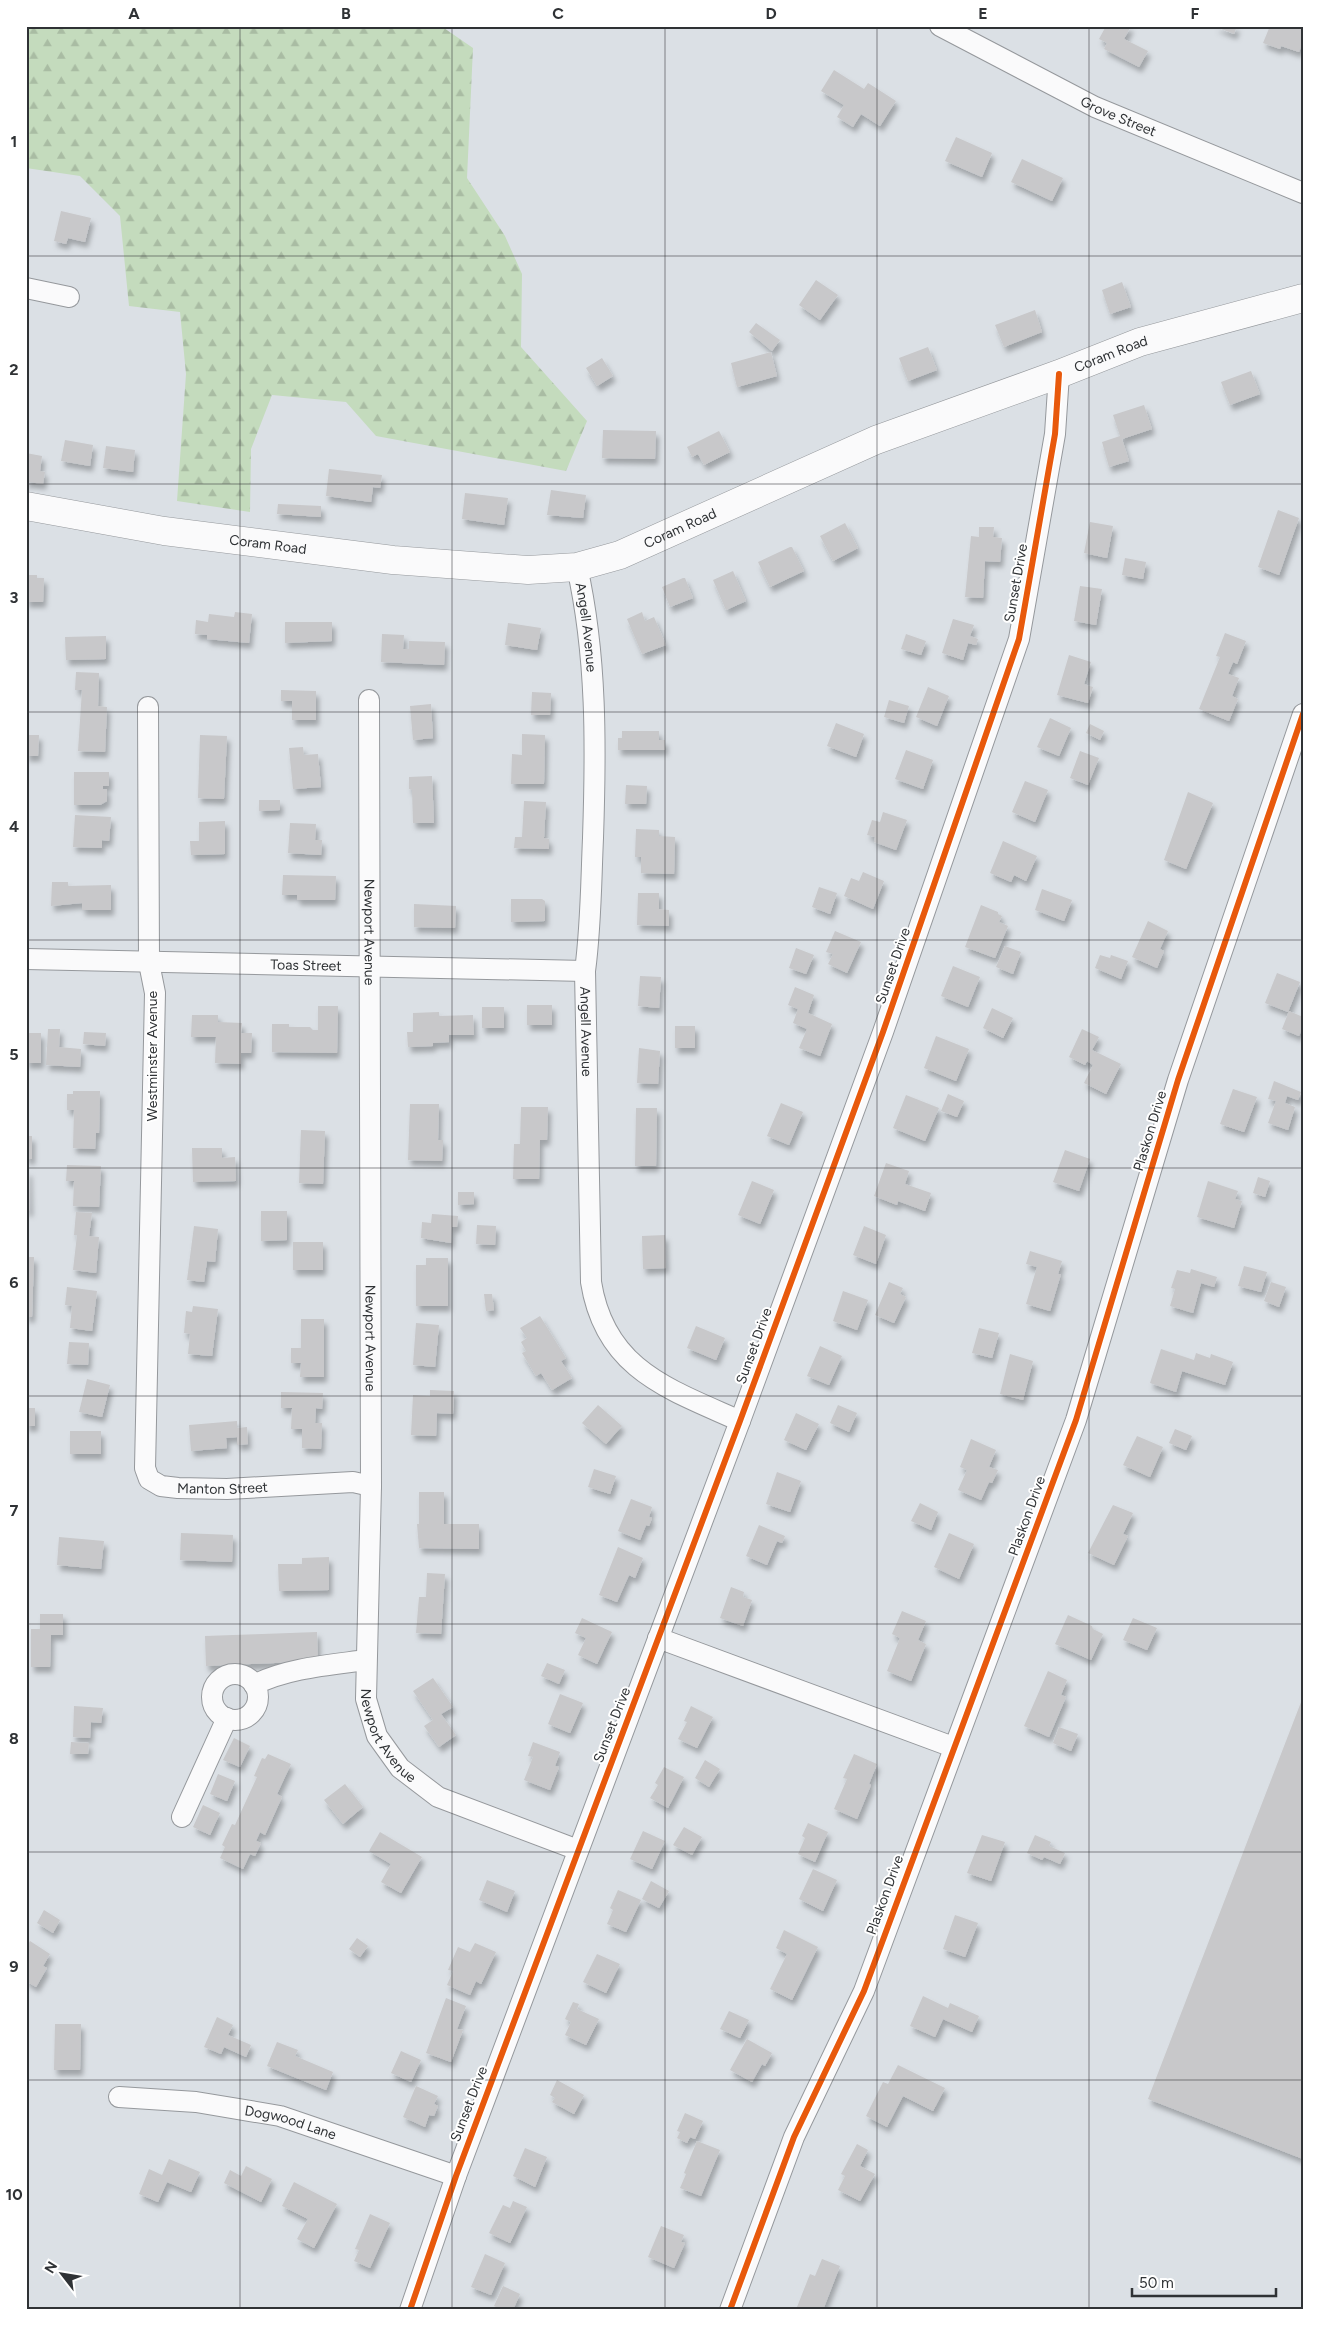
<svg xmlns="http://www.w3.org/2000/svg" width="1329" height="2336" viewBox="0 0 1329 2336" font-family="Figtree,sans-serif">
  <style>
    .forest { fill: url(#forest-firs) }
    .building { fill: #c8c8ca; filter: url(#shadow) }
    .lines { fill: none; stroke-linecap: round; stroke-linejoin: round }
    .street-casing { stroke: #95989c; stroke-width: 22 }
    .secondary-casing { stroke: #95989c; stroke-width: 29 }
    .street { stroke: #fafafb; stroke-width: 20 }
    .secondary { stroke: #fafafb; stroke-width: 28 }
    .cycleway-casing { stroke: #fff; stroke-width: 9 }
    .cycleway { stroke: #e8590c; stroke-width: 6 }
    .grid { fill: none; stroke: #2f3235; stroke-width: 1; stroke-opacity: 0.55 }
    .labels { text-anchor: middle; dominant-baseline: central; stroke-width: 4; stroke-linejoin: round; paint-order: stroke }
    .street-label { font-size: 14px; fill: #2f3235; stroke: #fff }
    .neatline { fill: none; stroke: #2f3235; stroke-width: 2 }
    .grid-label { font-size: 16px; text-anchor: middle; font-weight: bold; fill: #2f3235 }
  </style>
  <defs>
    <pattern id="forest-firs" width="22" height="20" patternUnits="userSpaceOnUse" patternTransform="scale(1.25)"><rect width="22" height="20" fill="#c4dbbd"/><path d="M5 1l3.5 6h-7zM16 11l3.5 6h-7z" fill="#a9bca3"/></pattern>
    <filter id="shadow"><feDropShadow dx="3" dy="5.5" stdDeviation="2.5" flood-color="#0004"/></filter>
  </defs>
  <rect width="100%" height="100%" fill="#dbe0e5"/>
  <path class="forest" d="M26 26H441L473 48 467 178 505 236 522 274 521 347 587 421 566 471 376 436 346 402 272 395 251 449 250 512 177 501 186 374 180 312 129 306 120 216 80 176 26 168Z"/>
  <path class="building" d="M1106 26H1131L1124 39 1148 51 1139 67 1104 49 1107 43 1099 39Z
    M1214 26H1237L1234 34Z
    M1270 26H1303V42L1299 52 1281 46 1280 49 1263 43Z
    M834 70 864 89 868 83 896 101 880 126 861 114 853 127 837 117 844 105 821 91Z
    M956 137 992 153 982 177 945 161Z
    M1022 159 1063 178 1052 201 1011 182Z
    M61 211 91 218 85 242 68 238 66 244 54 241Z
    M816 280 838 295 820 320 799 305Z
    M1122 282 1131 307 1110 314 1102 290Z
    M1035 310 1042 332 1004 347 995 325Z
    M756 323 780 340 772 351 749 332Z
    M928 347 937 370 908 381 899 358Z
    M771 352 777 376 737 387 731 363Z
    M602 358 613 376 597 386 586 368Z
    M1251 371 1260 394 1230 405 1221 382Z
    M1144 405 1152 429 1122 439 1129 461 1109 467 1102 442 1120 436 1113 415Z
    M603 430 656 431 655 459 602 458Z
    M719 431 730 452 704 465 698 454 692 457 687 447Z
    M65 440 93 445 90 466 61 461Z
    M106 446 135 450 133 472 103 468Z
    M26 453 42 456 40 471 45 472 43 484 28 482 26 485Z
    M329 469 382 475 380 488 373 487 371 502 326 496Z
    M551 490 586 495 583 518 547 515Z
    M465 493 508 498 504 525 462 519Z
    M278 504 321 506V517L277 514Z
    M1278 510 1299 518 1279 575 1258 567Z
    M1090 522 1113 526 1107 558 1084 553Z
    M845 523 858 548 833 561 820 536Z
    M979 527H994L993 537 1002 538 1000 562 985 561 983 598 965 597 971 536 979 537Z
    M790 547H792L804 571 770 587 758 562Z
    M1125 558 1146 562 1143 579 1122 575Z
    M733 571 746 601 726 610 713 580Z
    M26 575H37V578H44L43 602H26Z
    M683 578H685L693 598 670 607 662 587Z
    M1080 586 1102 589 1096 625 1074 621Z
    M235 612 252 614 249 643 207 639V635L195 634 196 620 208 622 209 614 234 617Z
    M642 612 645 621 654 617 666 645 642 654 627 619Z
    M953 619 974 625 970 636 978 639 976 645 968 643 963 660 942 653Z
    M285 622H332V641L285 643Z
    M508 623 541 628 537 650 505 645Z
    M1225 633 1246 641 1237 664 1233 662 1228 674 1239 678 1232 696 1238 699 1229 721 1199 709 1220 657 1216 656Z
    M382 634 404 635 403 649H409V641L445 642 444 665 381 662Z
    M906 634 926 641 921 655 901 649Z
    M106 636V659L66 660 65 637Z
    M1069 655 1091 662 1084 684 1093 687 1088 703 1057 695Z
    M76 672 99 673 98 706 107 707 105 752 78 751 82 690H75Z
    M928 687 949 696 937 726 916 717Z
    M281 690 316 691V720H292V701H281Z
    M532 692 551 693 550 715H531Z
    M889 700 909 706 904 723 884 717Z
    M431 704 433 738 413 740 410 706Z
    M1050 718 1071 728 1059 756 1037 747Z
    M836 723 864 734 856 757 827 746Z
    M1090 724 1104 731 1100 740 1086 733Z
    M622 731H659V740H665V750H618V738H622Z
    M522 734 545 735 544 784H511L512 754 522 755Z
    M26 735H39L38 756H26Z
    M200 735 227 736 224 799 198 798Z
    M303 747 304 755 318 754 321 787 293 789 289 748Z
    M906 750 933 760 923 789 895 779Z
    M1080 751 1099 758 1088 785 1070 778Z
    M74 772H109V786H103V789H107V801L100 805H74Z
    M432 776 434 823H413L412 790 409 789V777Z
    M1025 781 1048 790 1035 822 1012 812Z
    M626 785 647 786 646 804H625Z
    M1188 792 1213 803 1186 869 1164 860Z
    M259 800H280V810L259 811Z
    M524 801 546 802 544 838 549 839V849L514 848 515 837H522Z
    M883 812 907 820 896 850 874 842 875 837 867 835 872 820 880 822Z
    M75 815 111 817 109 841 102 840V848L73 847Z
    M225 821V854L191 855 190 841H199V822Z
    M290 823 316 824 315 840H322L321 855 288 853Z
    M636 829 659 830V836L675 837 674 874 641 873V857H635Z
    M1003 841 1037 856 1026 881 1014 875 1011 882 990 873Z
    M863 872 884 881 873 909 844 896 851 878 859 881Z
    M283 875 336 876 335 900H297V895H282Z
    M52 882H68V886L111 885V910H82V903L51 906Z
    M819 887 837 893 830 914 812 907Z
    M1042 889 1072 900 1064 921 1035 910Z
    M638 893H659V909L669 910V926L637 925Z
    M511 899H542L545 901V921L511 922Z
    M414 904 456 906 455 928 414 927Z
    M981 905 998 912V914L1002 916 999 922 1008 926 995 958 965 947Z
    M1148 921 1168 931 1160 949 1164 951 1157 968 1132 957Z
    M835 931 861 942 847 973 828 964 833 954 826 952Z
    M1005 946 1021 952 1013 974 996 967Z
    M796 948 814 955 806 974 789 968Z
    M1100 955 1110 958 1111 955 1128 961 1121 979 1095 968Z
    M953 966 980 977 968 1007 941 996Z
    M1277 973 1300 982 1288 1012 1265 1003Z
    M640 976 661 977 659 1008 638 1006Z
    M795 987 814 995 808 1013 832 1024 820 1056 799 1048 807 1029 793 1023 798 1009 788 1005Z
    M527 1005H552V1025H527Z
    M318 1006H338L337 1053 272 1052V1024H289V1027H310L313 1030H318Z
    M482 1007H504V1028H482Z
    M992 1008 1013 1018 1003 1038 983 1028Z
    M1289 1011 1303 1017V1027L1299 1036 1282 1029Z
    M439 1012V1016L473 1015 474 1035H449V1042L433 1043V1046L408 1047 407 1032H413V1013Z
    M192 1015H218V1022L242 1023 241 1033H252L251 1053H241V1064L215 1063 216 1037H191Z
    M675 1026H695V1048H675Z
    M48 1029H60L59 1047 81 1049 80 1067 46 1065Z
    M1082 1029 1099 1037 1092 1050 1121 1064 1106 1094 1084 1083 1093 1065 1087 1061 1085 1065 1069 1057Z
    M84 1032 106 1033 105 1046 83 1044Z
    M26 1033H41V1063H26Z
    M936 1036 969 1049 956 1081 924 1068Z
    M639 1048 660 1051 658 1084 637 1083Z
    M1274 1081 1301 1092 1298 1100 1287 1096 1285 1103 1295 1107 1288 1130 1268 1123 1276 1101 1268 1099Z
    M1233 1089 1257 1097 1244 1132 1220 1124Z
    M73 1091H100L99 1133H96L95 1149 73 1148 74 1110H67V1094H73Z
    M948 1094 964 1101 957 1117 941 1111Z
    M906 1095 939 1108 925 1141 893 1128Z
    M781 1103 803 1112 789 1145 767 1136Z
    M410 1104H439L438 1140H443L442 1161 408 1160Z
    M521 1107H548L547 1140H540L539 1179H513L514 1144H520Z
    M636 1108H657L656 1166H635Z
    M301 1130 325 1131 323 1184 299 1183Z
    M26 1136H32V1159H26Z
    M192 1148H222V1158L235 1157 236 1181 193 1182Z
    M1065 1150 1090 1159 1079 1191 1053 1182Z
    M886 1163 909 1171 905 1184 931 1193 925 1211 898 1201 897 1205 874 1196Z
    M67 1165 101 1166 99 1207 73 1206 74 1181H66Z
    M26 1171H29L30 1211H26Z
    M1258 1177 1270 1181 1265 1197 1253 1193Z
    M752 1181 774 1190 760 1224 738 1215Z
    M1208 1181 1238 1191 1235 1199 1242 1201 1234 1228 1197 1217Z
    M458 1192H474V1204L458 1205Z
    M261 1211H287V1240L261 1241Z
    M76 1212 92 1213 89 1236 99 1237 96 1273 73 1270 77 1235H74Z
    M432 1214 458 1216 457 1227H452L451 1243 421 1238 422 1222 431 1223Z
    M477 1225 496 1226 495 1245 476 1244Z
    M194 1226 218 1229 215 1262 207 1261 204 1282 187 1280Z
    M864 1226 886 1235 876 1264 853 1255Z
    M665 1235 666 1268 643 1269 642 1236Z
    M293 1242H323V1270H293Z
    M1030 1251 1062 1261 1058 1274H1061L1050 1311 1026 1304 1037 1267 1026 1264Z
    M26 1257H34L32 1317H26Z
    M426 1258H448V1306H416V1265H426Z
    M1244 1266 1267 1272 1261 1292 1238 1286Z
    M1191 1269 1217 1277 1214 1287 1201 1283 1193 1313 1170 1306 1175 1289 1171 1288 1177 1270 1190 1273Z
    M889 1282 903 1288 900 1294 906 1297 894 1323 875 1315Z
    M1271 1282 1286 1287 1279 1307 1264 1301Z
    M67 1287 97 1291 92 1331 70 1328 72 1306 65 1305Z
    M843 1291 868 1300 857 1330 833 1321Z
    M484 1294H492L494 1310 486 1311Z
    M193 1306 218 1309 212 1356 188 1354 190 1334 184 1333 186 1311 192 1312Z
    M540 1316 566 1358 561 1361 572 1378 552 1390 541 1373 536 1376 522 1353 526 1351 521 1342 527 1338 520 1328Z
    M301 1319H324V1377H300L301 1363H291V1348H301Z
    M416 1323 439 1325 435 1367 413 1365Z
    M696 1326 725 1338 716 1360 687 1348Z
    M979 1328 999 1333 992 1358 972 1353Z
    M69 1342 89 1343 88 1365 67 1364Z
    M820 1346 842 1356 829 1385 807 1376Z
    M1161 1349 1194 1360 1196 1353 1210 1358 1211 1354 1233 1362 1225 1385 1182 1371 1176 1392 1150 1383Z
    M1010 1354 1033 1361 1023 1400 1000 1394Z
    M87 1379 110 1385 102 1417 79 1412Z
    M430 1390 454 1391 453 1414 437 1413 436 1436 411 1435 413 1395 430 1396Z
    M281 1392 323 1393 322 1409 316 1408 315 1423H322L321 1449 302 1448V1429H291L292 1408H281Z
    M598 1405 622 1426 606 1444 582 1423Z
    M838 1405 857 1413 849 1432 830 1423Z
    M26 1408H35V1426H26Z
    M796 1413 819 1424 806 1450 784 1440Z
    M237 1421V1428L247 1427 248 1444 237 1445V1437L226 1438 227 1448 191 1451 189 1425Z
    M1175 1429 1192 1436 1186 1450 1169 1443Z
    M70 1431H101V1454H70Z
    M1137 1436 1163 1447 1150 1477 1123 1465Z
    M971 1439 996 1450 989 1467 998 1470 992 1483 989 1482 981 1500 958 1490 967 1470 960 1467Z
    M594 1469 616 1476 610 1494 588 1487Z
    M777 1472 801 1481 790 1512 766 1504Z
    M419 1492H444V1524H479V1549L419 1548 417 1524H419Z
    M631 1499 652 1507 649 1517 652 1518 649 1526 646 1525 640 1540 618 1531Z
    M920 1503 938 1512 931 1530 911 1521Z
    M1113 1505 1133 1513 1123 1534 1128 1536 1114 1565 1088 1553Z
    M759 1525 785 1536 782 1543 777 1541 767 1565 746 1556Z
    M181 1533 233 1535 232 1562 180 1560Z
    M949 1533 974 1544 959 1579 934 1567Z
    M59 1537 104 1541 101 1569 57 1565Z
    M618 1547 643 1558 635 1578 629 1575 617 1602 599 1595Z
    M329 1557V1590L279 1591 278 1564H302V1558Z
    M427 1573 445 1574 441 1634 416 1633 419 1597H426Z
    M731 1587 744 1592 743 1597 752 1600 743 1626 720 1618Z
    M902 1611 926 1621 918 1640 926 1644 911 1681 887 1671 900 1638 892 1634Z
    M40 1614H63V1635H51L50 1667H31V1629H40Z
    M1068 1615 1092 1626 1093 1629 1103 1634 1091 1660 1055 1644Z
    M582 1618 612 1632 597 1664 578 1655 586 1638 575 1633Z
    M1133 1618 1157 1628 1147 1650 1123 1640Z
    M317 1632 318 1661 206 1666 205 1636Z
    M547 1663 565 1670 559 1684 541 1676Z
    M1048 1671 1067 1680 1061 1695 1066 1697 1049 1737 1024 1726Z
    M433 1678 453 1707 441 1714 456 1735 439 1747 424 1726 433 1720 413 1691Z
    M560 1694 583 1703 570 1733 548 1724Z
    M1303 1697V2159L1148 2099Z
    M74 1706 103 1708 101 1723 91 1722 90 1738 73 1737Z
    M691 1706 713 1717 697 1748 678 1739 687 1722 684 1721Z
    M1059 1727 1078 1734 1071 1751 1053 1743Z
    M234 1738 250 1746 240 1767 223 1760Z
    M71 1742 89 1743 88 1754H70Z
    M533 1742 560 1752 555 1766 559 1767 550 1790 524 1780 533 1757 528 1756Z
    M268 1754 291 1764 277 1794 282 1797 265 1835 260 1832 256 1841 261 1843 255 1856 250 1854 243 1869 220 1858 225 1847 222 1845 232 1824 235 1825 257 1777 254 1776 262 1758 265 1759Z
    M854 1754 877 1764 869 1784 871 1785 857 1819 834 1809 847 1779 843 1778Z
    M705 1760 720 1769 709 1787 695 1778Z
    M664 1767 684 1777 668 1808 650 1798 658 1785 655 1783Z
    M218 1774 235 1781 227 1801 210 1794Z
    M345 1784 363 1807 343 1824 324 1800Z
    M203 1805 220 1813 210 1835 193 1827Z
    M808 1823 828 1832 815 1862 798 1854 805 1838 802 1836Z
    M684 1827 702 1837 692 1855 673 1845Z
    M643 1831 665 1841 652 1869 630 1859Z
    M380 1832 422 1857 401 1893 381 1882 391 1864 369 1851Z
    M982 1835 1005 1842 991 1881 967 1873Z
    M1035 1835 1051 1842 1049 1846 1065 1853 1060 1864 1044 1857 1042 1860 1027 1853Z
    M813 1869 837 1880 823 1911 799 1899Z
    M487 1880 515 1891 507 1912 479 1900Z
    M651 1881 669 1891 659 1908 642 1899Z
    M618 1890 641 1900 626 1932 607 1924 613 1910 610 1908Z
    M44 1910 60 1920 53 1933 37 1923Z
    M955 1915 978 1923 965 1957 943 1949Z
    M784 1930 818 1947 792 2000 770 1989 787 1954 776 1948Z
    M357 1938 368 1946 360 1957 349 1949Z
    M30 1941 50 1954 43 1966 47 1968 36 1987 26 1981V1948Z
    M475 1943 496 1952 481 1984 476 1981 470 1995 447 1985 453 1971 448 1970 458 1947 470 1952Z
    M597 1954 620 1964 606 1993 583 1982Z
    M923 1996 948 2008 950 2003 979 2016 972 2032 943 2019 935 2037 910 2026Z
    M446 1998 466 2006 457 2029 463 2030 451 2062 426 2053Z
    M573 2002 579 2004 577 2009 599 2019 586 2045 565 2035 571 2022 565 2019Z
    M729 2011 749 2020 740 2038 720 2029Z
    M217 2017 233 2025 228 2035 251 2045 246 2057 224 2047 221 2054 204 2047Z
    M55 2024H81L80 2070H54Z
    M747 2039 772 2053 765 2066 762 2064 752 2082 730 2070Z
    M277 2042 298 2050 295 2056 333 2072 326 2090 267 2066Z
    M401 2051 421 2060 411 2082 391 2073Z
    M898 2065 945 2088 933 2111 903 2096 887 2127 866 2116 883 2082 888 2084Z
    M557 2080 584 2095 574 2114 552 2102 555 2098 550 2095Z
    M416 2086 438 2096 434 2104 438 2106 434 2116 429 2115 425 2127 403 2117Z
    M685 2113 703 2121 695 2139 690 2137 687 2143 677 2138 680 2132 677 2131Z
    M697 2141 720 2150 701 2196 680 2188 686 2174 684 2173Z
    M857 2144 868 2150 860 2166 875 2174 860 2201 838 2190 845 2176 841 2174Z
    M525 2148 547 2157 535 2187 513 2176Z
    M169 2159 200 2172 191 2192 167 2182 158 2202 139 2194 149 2169 162 2175Z
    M246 2166 272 2179 261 2202 224 2183 230 2170 241 2176Z
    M294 2182 337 2204 314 2248 297 2239 308 2219 282 2206Z
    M513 2201 527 2207 510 2243 489 2233 503 2205 510 2208Z
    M370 2214 390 2223 370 2268 354 2261 359 2250 355 2249Z
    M661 2226 684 2235 681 2242 685 2243 674 2268 648 2257Z
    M485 2254 505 2263 491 2295 471 2287Z
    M822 2259 840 2266 823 2310H803L797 2307 810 2274 815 2276Z
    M503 2286 520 2294 513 2310H502L494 2306Z"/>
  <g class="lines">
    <defs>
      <g id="street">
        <path id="s1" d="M940 26 1095 107 1303 193"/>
        <path d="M26 288 69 297"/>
        <path id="s2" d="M577 567C597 656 596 748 593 838 591 883 591 927 585 971L591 1282C605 1370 669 1389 740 1421"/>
        <path id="s3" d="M369 700 371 1486 366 1699 377 1736 400 1768 438 1797 578 1850"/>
        <path id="s4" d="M148 707 149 963 155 993 145 1468 149 1479 161 1486 178 1488 227 1489 353 1482 371 1486"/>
        <path id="s5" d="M26 959 585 971"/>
        <path d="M658 1638 953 1747"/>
        <circle cx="235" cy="1697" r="23"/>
        <path d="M254 1685C287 1668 330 1665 366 1660"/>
        <path d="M182 1817 227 1718"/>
        <path id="s6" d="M119 2097 196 2102 280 2116 456 2176"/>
        <path d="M410 2310 456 2176 740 1421 883 1032 1019 639 1055 434 1059 374"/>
        <path d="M730 2310 794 2137 864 1991 1076 1420 1178 1080 1303 714"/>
      </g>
      <g id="secondary">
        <path id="s7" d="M26 506 164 531 393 560 528 570 577 567 620 555 876 440 1059 374 1140 342 1303 298"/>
      </g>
    </defs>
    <use href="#street" class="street-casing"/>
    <use href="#secondary" class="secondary-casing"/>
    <use href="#street" class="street"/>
    <use href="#secondary" class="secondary"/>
    <defs>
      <path id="cycleway" d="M410 2310 456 2176 740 1421 883 1032 1019 639 1055 434 1059 374
        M730 2310 794 2137 864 1991 1076 1420 1178 1080 1303 714"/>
    </defs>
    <use href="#cycleway" class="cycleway-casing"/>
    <use href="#cycleway" class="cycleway"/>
  </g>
  <path class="grid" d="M240 26V2310M452 26V2310M665 26V2310M877 26V2310M1089 26V2310M26 256H1303M26 484H1303M26 712H1303M26 940H1303M26 1168H1303M26 1396H1303M26 1624H1303M26 1852H1303M26 2080H1303"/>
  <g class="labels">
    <g class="street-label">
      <text stroke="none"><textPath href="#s1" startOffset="200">Grove Street</textPath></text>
      <text stroke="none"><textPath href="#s7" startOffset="1131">Coram Road</textPath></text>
      <text stroke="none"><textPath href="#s7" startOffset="666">Coram Road</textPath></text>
      <text stroke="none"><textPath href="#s7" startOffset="245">Coram Road</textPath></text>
      <text transform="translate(1016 583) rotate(-80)">Sunset Drive</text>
      <text stroke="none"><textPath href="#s2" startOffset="61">Angell Avenue</textPath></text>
      <text stroke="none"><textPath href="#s3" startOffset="232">Newport Avenue</textPath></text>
      <text stroke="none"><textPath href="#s5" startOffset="280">Toas Street</textPath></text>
      <text transform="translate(893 966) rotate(-71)">Sunset Drive</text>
      <text stroke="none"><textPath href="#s2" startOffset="466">Angell Avenue</textPath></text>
      <text transform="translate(152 1056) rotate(-90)">Westminster Avenue</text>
      <text transform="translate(1150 1131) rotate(-73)">Plaskon Drive</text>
      <text stroke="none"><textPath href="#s3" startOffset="638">Newport Avenue</textPath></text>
      <text transform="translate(754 1346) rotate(-70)">Sunset Drive</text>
      <text stroke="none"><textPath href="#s4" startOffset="849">Manton Street</textPath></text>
      <text transform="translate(1027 1516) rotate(-70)">Plaskon Drive</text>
      <text transform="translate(612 1725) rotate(-69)">Sunset Drive</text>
      <text stroke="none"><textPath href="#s3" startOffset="1042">Newport Avenue</textPath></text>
      <text transform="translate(885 1895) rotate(-70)">Plaskon Drive</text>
      <text transform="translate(469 2104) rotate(-69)">Sunset Drive</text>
      <text stroke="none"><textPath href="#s6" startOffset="174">Dogwood Lane</textPath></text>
    </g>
  </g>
  <rect width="1329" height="2336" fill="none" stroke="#ffffff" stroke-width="55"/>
  <g transform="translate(62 2274) rotate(301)" stroke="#ffffff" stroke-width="4" paint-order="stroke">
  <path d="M0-4L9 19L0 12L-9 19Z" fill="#2f3235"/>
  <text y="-8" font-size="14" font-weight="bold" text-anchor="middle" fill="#2f3235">N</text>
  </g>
  <path d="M1132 2288v8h144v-8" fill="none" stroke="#2f3235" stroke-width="2.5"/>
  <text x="1139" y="2288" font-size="15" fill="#2f3235" stroke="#ffffff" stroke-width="4" paint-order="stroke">50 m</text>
  <rect x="28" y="28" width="1274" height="2280" class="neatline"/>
  <g class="grid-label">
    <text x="134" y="19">A</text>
    <text x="346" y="19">B</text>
    <text x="558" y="19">C</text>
    <text x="771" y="19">D</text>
    <text x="983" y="19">E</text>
    <text x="1195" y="19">F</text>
    <text x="14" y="147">1</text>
    <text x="14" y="375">2</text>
    <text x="14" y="603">3</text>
    <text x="14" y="832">4</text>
    <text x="14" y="1060">5</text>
    <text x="14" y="1288">6</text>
    <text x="14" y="1516">7</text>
    <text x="14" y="1744">8</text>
    <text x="14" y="1972">9</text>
    <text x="14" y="2200">10</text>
  </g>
</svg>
